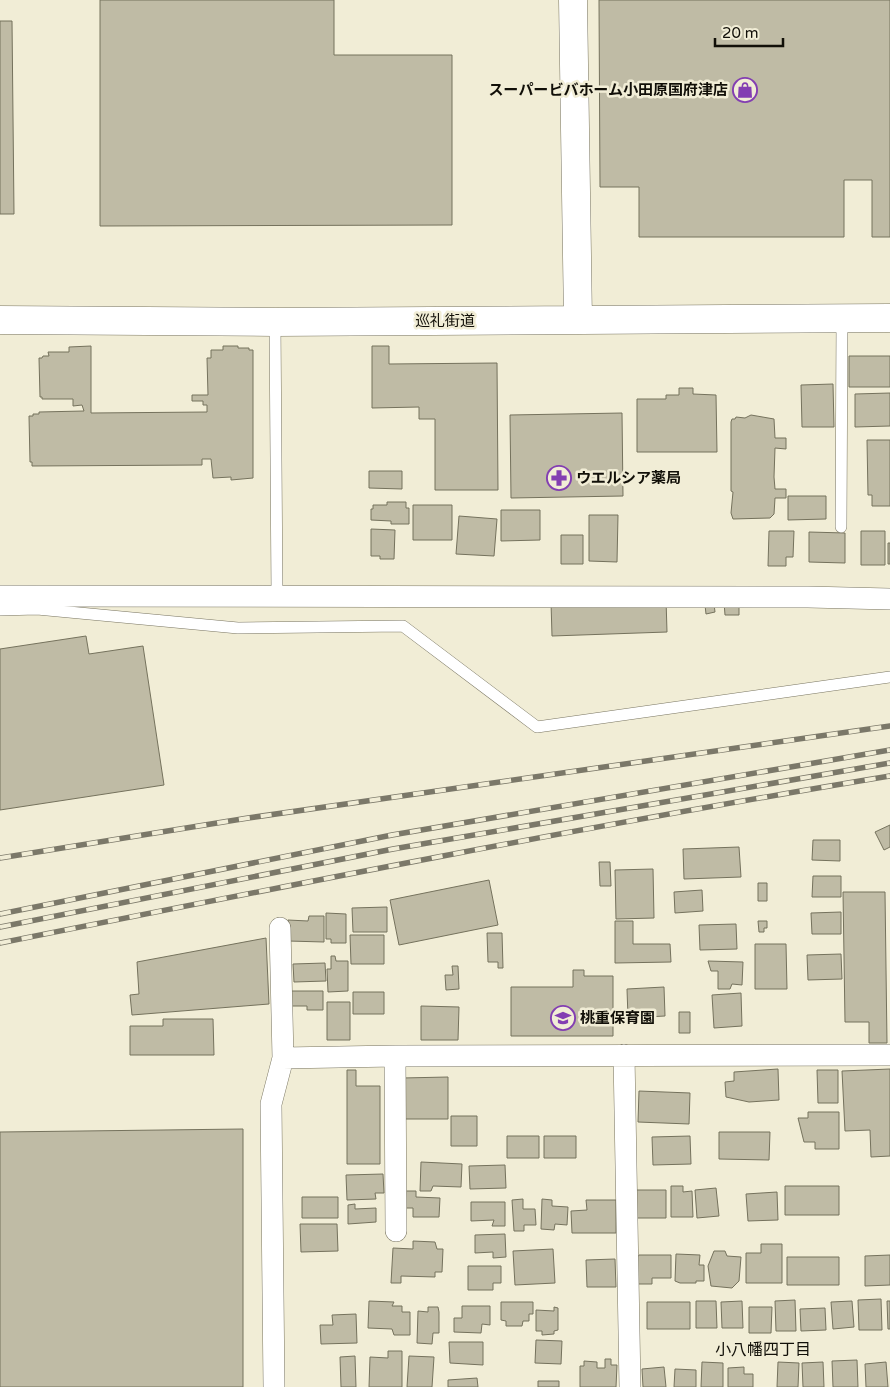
<svg xmlns="http://www.w3.org/2000/svg" width="890" height="1387" viewBox="0 0 890 1387" font-family="'Varela Round','Noto Sans JP',sans-serif">
  <style>
    .building { fill: #bfbba5; stroke: #75725d }
    .lines { fill: none; stroke-linecap: round; stroke-linejoin: round }
    .service-casing { stroke: #797561; stroke-width: 12 }
    .minor-casing { stroke: #797561; stroke-width: 22 }
    .tertiary-casing { stroke: #797561; stroke-width: 29 }
    .service { stroke: #fff; stroke-width: 11 }
    .minor { stroke: #fff; stroke-width: 21 }
    .tertiary { stroke: #fff; stroke-width: 28 }
    .rail-casing { stroke: #7b7869; stroke-width: 5.5 }
    .rail { stroke: #f1edd6; stroke-width: 4; stroke-dasharray: 11; stroke-linecap: butt }
    .labels { text-anchor: middle; dominant-baseline: central; stroke-width: 5; stroke-linejoin: round; paint-order: stroke }
    .poi-label { font-size: 15px; font-weight: bold; fill: #110f08; stroke: #f1edd6; text-anchor: start }
    .street-label { font-size: 15px; fill: #110f08; stroke: #f1edd6 }
    .neighbourhood-label { font-size: 16px; fill: #110f08; stroke: #f1edd6 }
  </style>
  <rect width="100%" height="100%" fill="#f1edd6"/>
  <path class="building" d="M100 0H334V55H452V225L100 226Z
    M599 0H890V237H872V180H844V237H639V187H600Z
    M0 21H12L14 214H0Z
    M91 346V413L207 412V405H203V401H192V395H208L207 358H211V350H223V346H238V348H249V350H253V478L231 480V477L213 478 211 459H202V465L32 466V462H30L29 416H33V414H39V412L84 411 82 405 73 406V399H42V397H40L39 358H42L43 356H49L48 352H69V347Z
    M372 346H389V364L497 363 498 490H435V419H419V407L372 408Z
    M849 356H890V387H849Z
    M833 384 834 427H802L801 385Z
    M679 388H693V394L716 395 717 452H637V399H666V395H679Z
    M890 393V426L855 427V394Z
    M622 413 623 496 511 498 510 415Z
    M751 415 774 419 775 438H786V449L775 448 774 477 775 489H786V498H775L774 514 770 518 733 519 731 513 733 492 731 491V422L732 419H735L736 417 745 418Z
    M867 440H890V506H872V495H868Z
    M369 471H402V489L369 488Z
    M788 496H826V519L788 520Z
    M387 502H406V508H409V524H391V521L371 520V509H373V505H387Z
    M413 505H452V540H413Z
    M501 510H540V540L501 541Z
    M589 515H618L617 562 589 561Z
    M459 516 497 519 494 556 456 554Z
    M371 529 395 530 394 559H380V556H371Z
    M769 531H794L793 557H786V566H768Z
    M861 531H885V565H861Z
    M809 532 845 533V563L809 562Z
    M561 535H583V564H561Z
    M888 543H890V564H888Z
    M666 599 667 632 552 636 551 602Z
    M739 601V615H725L724 602Z
    M714 604 715 612 706 614 705 605Z
    M86 636 89 654 143 646 164 785 0 810V649Z
    M890 825V847L884 850 875 832Z
    M813 840H840V861L812 860Z
    M739 847 741 877 684 879 683 849Z
    M599 862H610L611 886H600Z
    M653 869 654 918 616 919 615 870Z
    M813 876H841V897H812Z
    M489 880 498 925 399 945 390 900Z
    M758 883H767V901H758Z
    M702 890 703 911 675 913 674 892Z
    M843 892H885L887 1043H869V1022H845Z
    M387 907V932H353L352 908Z
    M841 912V934H812L811 913Z
    M326 913 346 914V943H331V939H326Z
    M309 916H324V942L288 941V920L308 921Z
    M615 921H633V944H670L671 962 615 963Z
    M758 921H767V928H764V932H759Z
    M736 924 737 949 700 950 699 925Z
    M487 933H502L503 968H498V962H488Z
    M350 935H384V964H351Z
    M266 938 269 1004 132 1015 130 995 139 994 137 962Z
    M755 944H786L787 989H755Z
    M841 954 842 979 808 980 807 955Z
    M331 956H335L336 961H348V991L328 992 327 969H331Z
    M708 961 743 962 742 985 732 984 730 989H718V971H711Z
    M325 963 326 981 294 982 293 964Z
    M452 966H458L459 989 446 990 445 975H453Z
    M573 970H584V976H613V1036H511V987H573Z
    M664 987 665 1016 628 1018 627 989Z
    M291 991H323V1010H307V1006H291Z
    M353 992H384V1014H353Z
    M741 993 742 1026 714 1028 712 995Z
    M327 1002H350V1040H327Z
    M421 1006 459 1007 458 1040H421Z
    M679 1012H690V1033H679Z
    M163 1019H213L214 1055H130V1026H163Z
    M778 1069 779 1100 749 1102 726 1097 725 1082 734 1081V1072Z
    M890 1069V1156L871 1157 870 1130 845 1131 842 1071Z
    M347 1070H356V1086H380V1164H347Z
    M817 1070H838V1103H818Z
    M448 1077V1119H402V1078Z
    M639 1091 690 1093 689 1124 638 1122Z
    M808 1112H839V1149H815V1142H804L798 1118H808Z
    M451 1116H477V1146H451Z
    M243 1129V1387H0V1132Z
    M719 1132H770L769 1160 719 1159Z
    M507 1136H539V1158H507Z
    M544 1136H576V1158H544Z
    M690 1136 691 1164 653 1165 652 1137Z
    M421 1162 462 1164 461 1187 433 1186 431 1191H420Z
    M505 1165 506 1188 470 1189 469 1166Z
    M383 1174 384 1193H375L376 1199 347 1200 346 1175Z
    M671 1186H683V1192L692 1191 693 1217H671Z
    M785 1186H839V1215H785Z
    M716 1188 719 1216 697 1218 695 1190Z
    M634 1190H666V1218H634Z
    M406 1191H416V1197L440 1198 439 1217H413V1208H405Z
    M777 1192 778 1220 748 1221 746 1194Z
    M302 1197H338V1218H302Z
    M523 1199V1209H535L536 1225H524V1231H514L512 1200Z
    M542 1199 552 1200V1206L568 1207 567 1225 555 1224 554 1230 541 1229Z
    M586 1200H616V1233H572L571 1211 587 1210Z
    M471 1202H505V1226H492L494 1220 471 1221Z
    M355 1204V1209L376 1208V1222L348 1224V1205Z
    M300 1224H337L338 1251 301 1252Z
    M505 1234 506 1257 493 1258V1252L475 1253V1235Z
    M413 1241 435 1242 437 1249H443L442 1272H435V1277L401 1276V1283H391L393 1248 413 1249Z
    M761 1244H782V1283H746V1253H761Z
    M553 1249 555 1283 515 1285 513 1251Z
    M714 1251H725L727 1256 741 1257 739 1281 732 1288 711 1286 708 1266Z
    M676 1254 700 1255 699 1265H704V1281H696V1283H680L675 1281Z
    M639 1255H671V1278H652V1284H636V1259Z
    M890 1255V1285L865 1286V1256Z
    M787 1257H839V1285H787Z
    M615 1259 616 1287H587L586 1260Z
    M468 1266H501V1283H493V1290H468Z
    M881 1299 882 1330H859L858 1300Z
    M795 1300 796 1331H776L775 1301Z
    M369 1301 394 1302 392 1306H402V1312H410V1335H394L392 1329 368 1328Z
    M696 1301H716L717 1328H696Z
    M742 1301 743 1328H722L721 1302Z
    M852 1301 854 1327 833 1329 831 1302Z
    M887 1301H890V1329H888Z
    M501 1302H533V1314H529V1321H523L522 1326H506V1321L501 1320Z
    M647 1302H690V1329H647Z
    M462 1306H490V1325L482 1324 481 1333 454 1332V1318H462Z
    M428 1307H438L439 1312V1333H433L432 1344 417 1343 418 1311 428 1312Z
    M554 1307 558 1308V1330L554 1331V1334L542 1335V1331H536V1310L554 1311Z
    M749 1307H772L771 1333H749Z
    M825 1308 826 1330 801 1331 800 1309Z
    M356 1314 357 1343 321 1344 320 1325H333L332 1315Z
    M536 1340 562 1341 561 1364 535 1363Z
    M449 1342H483V1365L450 1363Z
    M388 1351H402V1387H369L370 1357 388 1358Z
    M355 1356 356 1387H341L340 1357Z
    M409 1356 434 1357 432 1387H407Z
    M605 1359H611V1365H617L616 1387H580V1366H584V1361L597 1362V1368H605Z
    M857 1360 858 1387H833L832 1361Z
    M702 1362 723 1363V1387H701Z
    M778 1362 799 1363 798 1387H777Z
    M823 1362 824 1387H803L802 1363Z
    M886 1362 888 1387H866L865 1364Z
    M664 1367 666 1387H643L642 1369Z
    M744 1367V1374H753V1387H728V1368Z
    M675 1369 696 1370V1387H674Z
    M477 1378 478 1387H448V1380Z
    M538 1381H559V1387H538Z"/>
  <g class="lines">
    <defs>
      <path id="service" d="M275 322 277 595
        M841 527 842 318
        M0 610 37 609 238 628 403 626 537 727 890 677"/>
      <path id="minor" d="M0 596 808 597 890 599
        M280 928 283 1058
        M624 1055 630 1387
        M395 1056 396 1231
        M274 1387 271 1104 283 1058 395 1056 890 1055"/>
      <path id="tertiary" d="M573 0 578 320
        M0 320 275 322 890 318"/>
    </defs>
    <use href="#service" class="service-casing"/>
    <use href="#minor" class="minor-casing"/>
    <use href="#tertiary" class="tertiary-casing"/>
    <use href="#service" class="service"/>
    <use href="#minor" class="minor"/>
    <use href="#tertiary" class="tertiary"/>
    <defs>
      <path id="rail" d="M0 858 248 818 890 726
        M0 914 392 835 890 750
        M0 927 393 849 890 763
        M0 943C296 884 592 825 890 776"/>
    </defs>
    <use href="#rail" class="rail-casing"/>
    <use href="#rail" class="rail"/>
  </g>
  <defs>
    <symbol id="shop-ring" viewBox="-11 -11 22 22"><circle r="9.5" fill="#f1edd6" stroke="#833eb2" stroke-width="1.5"/><path d="M-5-2.5h2.3a2.7 3.5 0 0 1 5.4 0H5L5.5 6h-11ZM-1.5-2.5h3a1.5 2.3 0 0 0-3 0Z" fill="#833eb2"/></symbol>
    <symbol id="pharmacy-ring" viewBox="-11 -11 22 22"><circle r="9.5" fill="#f1edd6" stroke="#833eb2" stroke-width="1.5"/><path d="M-2-6h4v4h4v4h-4v4h-4v-4h-4v-4h4Z" fill="#833eb2"/></symbol>
    <symbol id="school-ring" viewBox="-11 -11 22 22"><circle r="9.5" fill="#f1edd6" stroke="#833eb2" stroke-width="1.5"/><path d="M0-5L7-2L0 1L-7-2ZM-4 1L0 2.5L4 1V4Q0 6-4 4Z" fill="#833eb2"/></symbol>
  </defs>
  <g fill-rule="evenodd">
    <use href="#shop-ring" x="731" y="76" width="28" height="28"/>
    <use href="#pharmacy-ring" x="545" y="464" width="28" height="28"/>
    <use href="#school-ring" x="549" y="1004" width="28" height="28"/>
  </g>
  <g class="labels">
    <g class="poi-label">
      <text x="728" y="90" text-anchor="end">スーパービバホーム小田原国府津店</text>
      <text x="576" y="478">ウエルシア薬局</text>
      <text x="580" y="1018">桃重保育園</text>
    </g>
    <g class="street-label">
      <text x="445" y="321">巡礼街道</text>
    </g>
    <g class="neighbourhood-label">
      <text x="763" y="1350">小八幡四丁目</text>
    </g>
  </g>
  <path d="M715 38v8h68v-8" fill="none" stroke="#110f08" stroke-width="2.5"/>
  <text x="722" y="38" font-size="15" fill="#110f08" stroke="#f1edd6" stroke-width="4" paint-order="stroke">20 m</text>
</svg>
